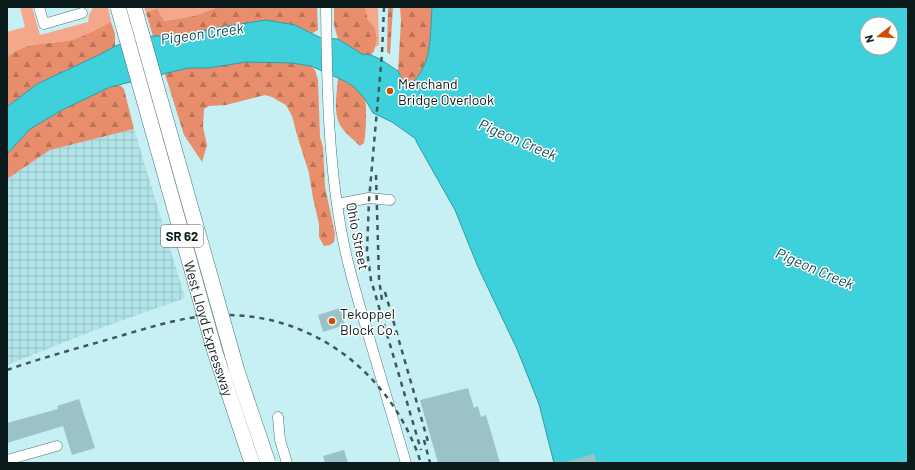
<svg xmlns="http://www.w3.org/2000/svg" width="915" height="470" viewBox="0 0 915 470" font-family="Barlow,sans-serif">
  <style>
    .industrial { fill: url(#industrial-grid) }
    .grass { fill: #f4a78b }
    .forest { fill: url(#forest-firs) }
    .water { fill: #3ed1dc; stroke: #2f9aa2; fill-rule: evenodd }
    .building { fill: #9bc3c7 }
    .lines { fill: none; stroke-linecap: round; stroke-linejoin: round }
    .minor-casing { stroke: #4c7275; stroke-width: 11 }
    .minor { stroke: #fff; stroke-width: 10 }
    .rail { stroke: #405859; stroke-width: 2.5; stroke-dasharray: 5 5; stroke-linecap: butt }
    .highway-bridge-casing { stroke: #4c7275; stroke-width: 16; stroke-linecap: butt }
    .highway-bridge { stroke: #fff; stroke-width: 15 }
    .poi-dot { fill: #d14c02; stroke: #fff; stroke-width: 1.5 }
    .labels { text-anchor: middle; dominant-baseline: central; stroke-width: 3; stroke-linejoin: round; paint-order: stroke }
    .shield { fill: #fff; stroke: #545f60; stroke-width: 1 }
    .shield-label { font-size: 13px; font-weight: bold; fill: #0b1b1c }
    .poi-label { font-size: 14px; fill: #0b1b1c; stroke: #fff; text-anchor: start }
    .street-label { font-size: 14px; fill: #0b1b1c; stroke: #fff }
    .water-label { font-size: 15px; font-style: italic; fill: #0f4d52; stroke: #fff }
  </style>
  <defs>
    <pattern id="industrial-grid" width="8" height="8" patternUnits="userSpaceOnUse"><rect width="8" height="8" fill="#b1e4e8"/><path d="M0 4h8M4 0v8" fill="none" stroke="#97c3c6"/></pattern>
    <pattern id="forest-firs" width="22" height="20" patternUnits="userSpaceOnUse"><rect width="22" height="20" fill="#e98e6c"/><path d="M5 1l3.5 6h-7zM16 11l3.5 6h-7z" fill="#bb7358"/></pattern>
  </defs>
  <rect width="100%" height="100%" fill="#c6f0f3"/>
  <path class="industrial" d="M134 129 185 298 87 333 7 365V179L50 150Z"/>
  <path class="grass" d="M20 7H32L40 35 88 22 89 15 93 7H108L111 22C99 27 88 35 75 39 49 46 30 39 7 57V32L25 27Z
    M144 7H218L194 16 164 21 157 8 146 13Z
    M365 7H378L379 45 374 48 377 38 375 28 368 20Z"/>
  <path class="forest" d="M218 7H317L318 30 311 34 295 25 239 24 215 28 181 36H153L146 13 157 8 164 21 194 16Z
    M365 7 368 20 375 28 377 38 374 51 371 55 362 54 338 39 334 25V7Z
    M388 7H393L390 54 387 52Z
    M400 7H432C431 22 431 40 428 54 426 63 418 81 409 85L404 83 398 71 401 21Z
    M111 22 115 34V46L101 54 37 84 7 107V57C30 39 49 46 75 39 88 35 99 27 111 22Z
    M246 62 292 63 311 66 315 70 318 80 320 137 323 147 325 187 335 234 334 242 330 245 324 246 319 237V224L313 198 309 173 297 135 292 116 286 105 272 97 265 95 226 105 209 106 204 109 203 127 207 145 202 162 184 135 165 74 188 68H208Z
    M338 78C346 81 361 90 365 99 367 106 366 134 364 143L360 146C354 140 346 134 342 128 332 114 337 94 338 78Z
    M120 85 124 89 134 129 50 150 7 179V154L30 129 62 110 92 95 110 87Z"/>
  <path class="water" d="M432 7H908V463H554L539 404 517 349 478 267 455 210 416 141V139L392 122 373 113 365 99 354 87 347 82 311 66 292 63 246 62 208 68H188L110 87 62 110 30 129 7 154V107L37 84 101 54 115 46 136 39 153 36H181L215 28 266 20 295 25 321 38 338 39 362 54 371 55 380 59 398 71 404 83 409 85C418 81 426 63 428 54 431 40 431 22 432 7ZM867 24H891V48H867Z"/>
  <path class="building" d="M340 308 345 325 323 332 318 315Z
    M468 388 474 408 478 406 481 417 486 415 500 463H438L420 400Z
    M79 399 95 448 72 455 63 426 7 443V423L58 409 57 406Z
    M344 450 348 463H325L323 456Z
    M594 454 597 463H569V461Z"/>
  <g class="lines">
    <defs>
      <path id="minor" d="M39 7 44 24 82 13
        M326 7C327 86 328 167 344 245 351 278 361 311 371 344 383 384 394 423 406 463
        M337 204 369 198 390 200
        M278 417 280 440 287 463
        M7 460 57 446"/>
    </defs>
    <use href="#minor" class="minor-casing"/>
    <use href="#minor" class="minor"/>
    <path class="rail" d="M384 7 382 54 369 200 367 251 371 280 421 450
      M376 175 379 279 382 300
      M385 292 429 445
      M7 370C44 357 82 347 120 336 151 327 185 316 218 315 313 312 392 374 421 463
      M424 440 430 463"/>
    <defs>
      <g id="highway-bridge">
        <path id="s1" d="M118 7 215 352 252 463"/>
        <path d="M134 7 237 371 268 463"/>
      </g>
    </defs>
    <use href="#highway-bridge" class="highway-bridge-casing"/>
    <use href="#highway-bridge" class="highway-bridge"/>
  </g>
  <g class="poi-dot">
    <circle cx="390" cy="91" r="4"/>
    <circle cx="332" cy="321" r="4"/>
  </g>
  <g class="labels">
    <rect class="shield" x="161" y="225" width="42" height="22" rx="3"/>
    <g class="shield-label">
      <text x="182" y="236">SR 62</text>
    </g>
    <g class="poi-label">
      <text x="398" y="83">Merchand<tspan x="398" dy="16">Bridge Overlook</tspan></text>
      <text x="340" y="313">Tekoppel<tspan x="340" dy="16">Block Co.</tspan></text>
    </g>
    <g class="street-label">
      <text transform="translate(358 236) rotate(79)">Ohio Street</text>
      <text stroke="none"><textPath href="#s1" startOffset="334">West Lloyd Expressway</textPath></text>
    </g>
    <g class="water-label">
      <text transform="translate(202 33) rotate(-8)">Pigeon Creek</text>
      <text transform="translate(518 139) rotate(23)">Pigeon Creek</text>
      <text transform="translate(815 268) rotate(23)">Pigeon Creek</text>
    </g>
  </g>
  <rect width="915" height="470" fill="none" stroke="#0b1b1c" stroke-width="16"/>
  <g transform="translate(879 36) rotate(253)"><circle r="19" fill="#ffffff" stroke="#9da4a4"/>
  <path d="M0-3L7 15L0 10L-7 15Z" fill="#d14c02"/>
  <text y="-6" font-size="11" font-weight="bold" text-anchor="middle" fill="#0b1b1c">N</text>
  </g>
</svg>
